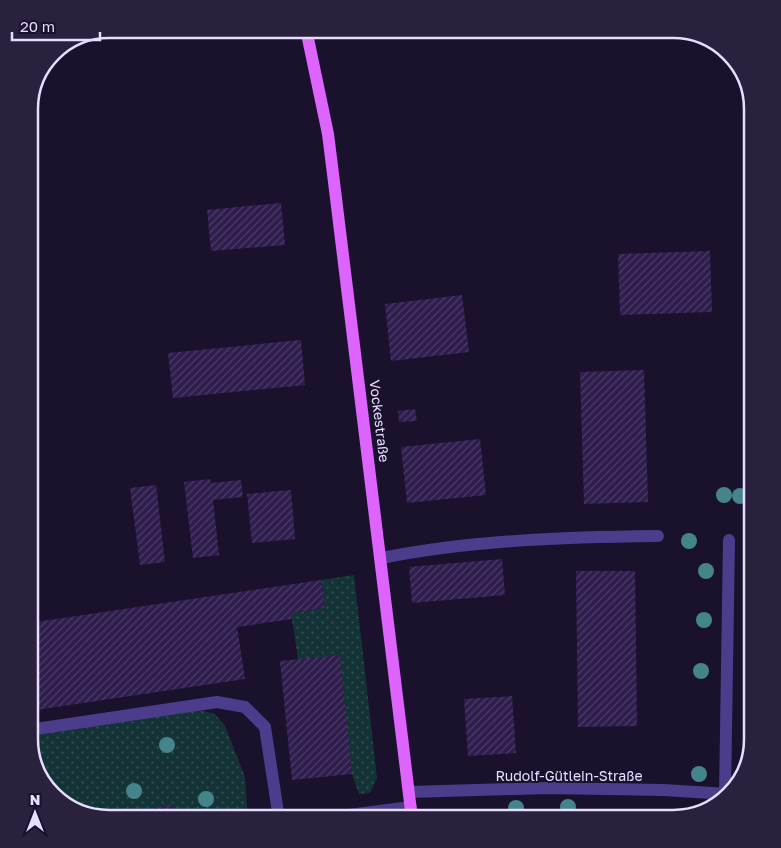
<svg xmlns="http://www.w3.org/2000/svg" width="781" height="848" viewBox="0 0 781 848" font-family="'Golos Text',sans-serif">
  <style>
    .grass { fill: url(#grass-dots) }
    .building { fill: url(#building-hatch) }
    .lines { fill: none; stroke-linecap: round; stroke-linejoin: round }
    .minor { stroke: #4c3c8c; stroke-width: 12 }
    .major { stroke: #dd64ff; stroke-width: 12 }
    .tree { fill: #44848a }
    .labels { text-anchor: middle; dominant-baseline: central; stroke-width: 4; stroke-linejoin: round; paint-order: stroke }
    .street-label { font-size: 14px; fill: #e6ddff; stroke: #1a112d }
    .rim { fill: none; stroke: #e6ddff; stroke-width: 2.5 }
  </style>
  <defs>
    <pattern id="grass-dots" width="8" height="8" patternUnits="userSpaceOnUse" patternTransform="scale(1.25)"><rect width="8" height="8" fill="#143337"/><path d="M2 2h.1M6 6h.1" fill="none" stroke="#365055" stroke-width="1.8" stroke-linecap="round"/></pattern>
    <pattern id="building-hatch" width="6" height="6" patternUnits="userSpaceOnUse" patternTransform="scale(1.25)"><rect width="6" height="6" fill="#2f1d4e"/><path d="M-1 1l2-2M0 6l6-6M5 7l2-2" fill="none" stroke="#4d3d69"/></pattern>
  </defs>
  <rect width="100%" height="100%" fill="#1a112d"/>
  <path class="grass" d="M354 575 377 778 370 793 359 794 352 774 298 659 291 613 325 608 321 580Z
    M196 709 215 714 225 726 245 777 247 808 242 819H108L73 811 45 788 29 740V733Z"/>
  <path class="building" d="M281 203 285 245 211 251 207 210Z
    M710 251 712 312 620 315 618 254Z
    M462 295 469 352 391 361 385 304Z
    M301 340 305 385 173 398 168 353Z
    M644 370 648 502 584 504 580 372Z
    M415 409 417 421 399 422 398 411Z
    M480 439 486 495 407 503 401 447Z
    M210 479 211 483 241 480 243 497 213 500 219 555 193 558 184 482Z
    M156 485 165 562 140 565 130 488Z
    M291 490 295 539 252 543 247 494Z
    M30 535 37 580 29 581V536Z
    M502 559 505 595 412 603 409 567Z
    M576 571H635L637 726 578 727Z
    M321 580 325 608 291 613 292 619 237 627 245 679 29 711V623Z
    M340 655 352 774 292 780 280 661Z
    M745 695H752V740L746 768H742Z
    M512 696 516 753 468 756 464 699Z
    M173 805 175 819H144L143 810Z"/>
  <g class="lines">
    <path class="minor" d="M382 558C471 540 567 537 658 536
      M29 730 217 702 245 707 265 727 279 819
      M409 792 547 788 663 790 728 794
      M725 794 729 540
      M317 819 411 807"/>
    <path class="major" d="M306 29 328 134 334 182 412 819"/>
  </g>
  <g class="tree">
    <circle cx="724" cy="495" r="8"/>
    <circle cx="740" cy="496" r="8"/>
    <circle cx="689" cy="541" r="8"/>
    <circle cx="706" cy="571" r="8"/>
    <circle cx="704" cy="620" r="8"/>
    <circle cx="701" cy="671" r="8"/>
    <circle cx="167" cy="745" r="8"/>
    <circle cx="699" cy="774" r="8"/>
    <circle cx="134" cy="791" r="8"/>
    <circle cx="206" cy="799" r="8"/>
    <circle cx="568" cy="807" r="8"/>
    <circle cx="516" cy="808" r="8"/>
  </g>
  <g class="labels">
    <g class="street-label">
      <text transform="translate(380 421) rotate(83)">Vockestraße</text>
      <text x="569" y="775">Rudolf-Gütlein-Straße</text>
    </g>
  </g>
  <path d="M0 0H781V848H0ZM109 38H673A71 71 0 0 1 744 109V739A71 71 0 0 1 673 810H109A71 71 0 0 1 38 739V109A71 71 0 0 1 109 38Z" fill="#2a213e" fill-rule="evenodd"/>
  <path class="rim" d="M109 38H673A71 71 0 0 1 744 109V739A71 71 0 0 1 673 810H109A71 71 0 0 1 38 739V109A71 71 0 0 1 109 38Z"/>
  <g transform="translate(35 813)" stroke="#1a112d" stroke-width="4" paint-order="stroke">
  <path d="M0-4L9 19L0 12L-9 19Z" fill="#e6ddff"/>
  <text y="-8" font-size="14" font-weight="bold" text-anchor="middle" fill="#e6ddff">N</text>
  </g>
  <path d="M12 32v8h88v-8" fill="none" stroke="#e6ddff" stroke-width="2.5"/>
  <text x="20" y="32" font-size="15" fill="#e6ddff" stroke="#1a112d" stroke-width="4" paint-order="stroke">20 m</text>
</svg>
